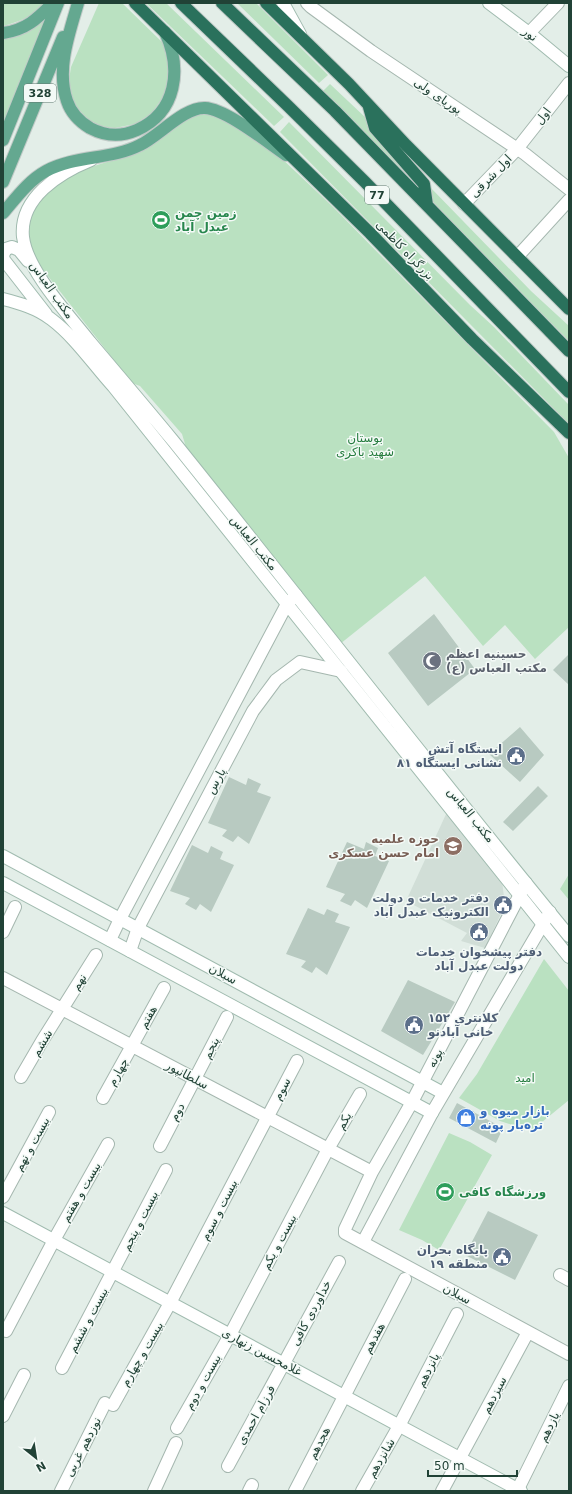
<svg xmlns="http://www.w3.org/2000/svg" width="572" height="1494" viewBox="0 0 572 1494" font-family="'DejaVu Sans','Noto Sans Arabic',sans-serif">
  <style>
    .built { fill: #d1ded7 }
    .green { fill: #bae1c1 }
    .building { fill: #b8cac1 }
    .lines { fill: none; stroke-linecap: round; stroke-linejoin: round }
    .street-casing { stroke: #a5b7af; stroke-width: 14 }
    .secondary-casing { stroke: #a0bbaf; stroke-width: 14 }
    .primary-casing { stroke: #c1cac7; stroke-width: 14 }
    .highway-casing { stroke: #c1cac7; stroke-width: 14 }
    .street { stroke: #fff; stroke-width: 12 }
    .secondary { stroke: #fff; stroke-width: 12 }
    .primary { stroke: #64a890; stroke-width: 12 }
    .highway { stroke: #2a715c; stroke-width: 12 }
    .labels { text-anchor: middle; dominant-baseline: central; stroke-width: 3; stroke-linejoin: round; paint-order: stroke }
    .shield { fill: #f4faf7; stroke: #607970; stroke-width: 1 }
    .shield-label { font-size: 11px; font-weight: bold; fill: #214236 }
    .street-label { font-size: 12px; fill: #214236; stroke: #f4faf7 }
    .leisure-label { font-size: 12px; font-weight: bold; fill: #27864d; stroke: #f4faf7; text-anchor: start }
    .park-label { font-size: 12px; fill: #277d40; stroke: #f4faf7 }
    .worship-label { font-size: 12px; font-weight: bold; fill: #5b616d; stroke: #f4faf7; text-anchor: start }
    .service-label { font-size: 12px; font-weight: bold; fill: #4e5e75; stroke: #f4faf7; text-anchor: end }
    .education-label { font-size: 12px; font-weight: bold; fill: #785e54; stroke: #f4faf7; text-anchor: end }
    .shop-label { font-size: 12px; font-weight: bold; fill: #366cbe; stroke: #f4faf7; text-anchor: start }
  </style>
  <rect width="100%" height="100%" fill="#e3eee8"/>
  <path class="built" d="M447 812 502 881 505 905 485 948 461 941 467 933 406 901Z"/>
  <path class="green" d="M3 3H44C35 16 18 22 3 26Z
    M99 3H122L163 43 168 63V80L163 97 152 113 135 124 115 128 99 126 86 118 76 106 71 95 69 80 71 67Z
    M146 3H166L284 117 274 126Z
    M237 3H256L328 75 319 83Z
    M46 18 3 124V39C21 38 33 30 46 18Z
    M330 84 366 118 396 152 531 291 569 326V341L322 92Z
    M200 112 221 117 278 155 333 207 554 432 569 458V627L535 659 505 625 483 646 425 576 340 644 188 454 182 434 140 386 132 383 40 266C34 254 27 240 28 225 32 189 77 171 107 162 119 159 131 157 142 151 163 140 178 119 200 112Z
    M289 122 470 305 494 327 568 404 569 424 280 132Z
    M569 874V900L560 889Z
    M544 959 569 991V1100L531 1131 500 1121 459 1098 477 1074Z
    M449 1133 470 1142 492 1155 439 1250 422 1240 399 1230Z"/>
  <path class="building" d="M434 614 475 669 428 706 388 653Z
    M569 654V685L553 670Z
    M520 727 544 755 520 782 489 754Z
    M229 777 246 785 248 778 261 784 257 792 271 797 249 844 238 836 233 842 222 836 227 830 208 823Z
    M538 786 548 796 513 831 503 822Z
    M347 842 364 849 366 842 378 848 375 856 389 861 367 908 355 900 351 906 340 901 345 894 326 887Z
    M192 845 208 853 211 846 223 852 220 859 234 865 211 912 200 904 196 910 185 904 190 898 170 891Z
    M308 908 324 915 327 909 339 914 335 922 350 927 327 975 316 967 312 973 301 967 306 961 286 954Z
    M408 980 455 1002 423 1055 381 1031Z
    M457 1103 503 1128 496 1143 449 1118Z
    M488 1211 538 1235 515 1280 465 1255Z"/>
  <g class="lines">
    <defs>
      <path id="street" d="M307 3 311 7 371 51 525 154 569 189
        M529 33 558 3
        M464 204 517 149 569 83
        M517 257 569 200
        M526 883 412 1102 372 1172 345 1229V1233L569 1354
        M3 932 15 907
        M110 940 120 919 287 604 296 595
        M130 951 138 928 253 711 276 680 300 662 341 671
        M3 978 372 1172
        M21 1077 42 1041 96 955
        M103 1098 164 988
        M160 1146 227 1017
        M3 1197 49 1112
        M363 1242 432 1113 550 912
        M560 1275 569 1280
        M6 1331 54 1240 108 1144
        M62 1368 166 1170
        M113 1405 170 1303 297 1061
        M3 1416 24 1375
        M177 1428 230 1335 328 1149 360 1094
        M228 1466 339 1262
        M61 1491 105 1403
        M154 1491 176 1443
        M249 1491 252 1485
        M295 1491 405 1279
        M362 1491 399 1426 457 1314
        M442 1491 528 1332
        M517 1491 569 1386"/>
      <path id="secondary" d="M283 3 300 34
        M489 3 529 33 569 66
        M91 160C59 173 19 198 23 237 27 271 69 315 90 342 118 375 146 408 174 442 306 606 435 773 569 936
        M3 255 6 249 12 247 19 250 28 261
        M3 256 4 260 46 314
        M3 299C19 303 37 308 51 319 75 337 93 364 113 386L569 957
        M3 856 443 1093
        M3 883 432 1113
        M3 1213 521 1491"/>
      <path id="primary" d="M78 3C69 34 56 69 67 101 71 113 80 122 90 128 105 136 121 137 137 130 177 112 182 69 165 32
        M3 33C26 30 37 19 53 3
        M3 140 58 3
        M3 182 63 37
        M3 213C16 198 28 181 46 171 76 155 111 160 140 145 159 136 184 107 205 108 226 109 267 142 286 155"/>
      <path id="highway" d="M135 3 370 233 472 339 569 433
        M181 3 288 106 365 182 569 392
        M222 3 335 111 569 351
        M266 3 349 84 406 145 569 309
        M369 107 375 128 424 184 427 205"/>
    </defs>
    <use href="#street" class="street-casing"/>
    <use href="#secondary" class="secondary-casing"/>
    <use href="#primary" class="primary-casing"/>
    <use href="#highway" class="highway-casing"/>
    <use href="#street" class="street"/>
    <use href="#secondary" class="secondary"/>
    <use href="#primary" class="primary"/>
    <use href="#highway" class="highway"/>
  </g>
  <defs>
    <symbol id="stadium-disc" viewBox="-11 -11 22 22"><circle r="9.5" fill="#2e9e5b" stroke="#f4faf7"/><path d="M0-5a6.5 5 0 1 0 0 10a6.5 5 0 1 0 0-10ZM-3.5-1.8h7v3.6h-7Z" fill="#fff"/></symbol>
    <symbol id="mosque-disc" viewBox="-11 -11 22 22"><circle r="9.5" fill="#6b7280" stroke="#f4faf7"/><path d="M3.5-4.9A6 6 0 1 0 3.5 4.9A5 5 0 1 1 3.5-4.9Z" fill="#fff"/></symbol>
    <symbol id="civic-disc" viewBox="-11 -11 22 22"><circle r="9.5" fill="#5c6f8a" stroke="#f4faf7"/><path d="M-.6-6.5H3V-4.5H.6V-3L4-1V1h2V6H-6V1h2V-1L-.6-3ZM-1.2 2.5V6h2.4V2.5Z" fill="#fff"/></symbol>
    <symbol id="school-disc" viewBox="-11 -11 22 22"><circle r="9.5" fill="#8d6e63" stroke="#f4faf7"/><path d="M0-5L7-2L0 1L-7-2ZM-4 1L0 2.5L4 1V4Q0 6-4 4Z" fill="#fff"/></symbol>
    <symbol id="shop-disc" viewBox="-11 -11 22 22"><circle r="9.5" fill="#3f7fe0" stroke="#f4faf7"/><path d="M-5-2.5h2.3a2.7 3.5 0 0 1 5.4 0H5L5.5 6h-11ZM-1.5-2.5h3a1.5 2.3 0 0 0-3 0Z" fill="#fff"/></symbol>
  </defs>
  <g fill-rule="evenodd">
    <use href="#stadium-disc" x="150" y="209" width="22" height="22"/>
    <use href="#mosque-disc" x="421" y="650" width="22" height="22"/>
    <use href="#civic-disc" x="505" y="745" width="22" height="22"/>
    <use href="#school-disc" x="442" y="835" width="22" height="22"/>
    <use href="#civic-disc" x="492" y="894" width="22" height="22"/>
    <use href="#civic-disc" x="468" y="921" width="22" height="22"/>
    <use href="#civic-disc" x="403" y="1014" width="22" height="22"/>
    <use href="#shop-disc" x="455" y="1107" width="22" height="22"/>
    <use href="#stadium-disc" x="434" y="1181" width="22" height="22"/>
    <use href="#civic-disc" x="491" y="1246" width="22" height="22"/>
  </g>
  <g class="labels">
    <g class="shield">
      <rect x="24" y="84" width="32" height="18" rx="3"/>
      <rect x="365" y="186" width="24" height="18" rx="3"/>
    </g>
    <g class="shield-label">
      <text x="40" y="93">328</text>
      <text x="377" y="195">77</text>
    </g>
    <g class="street-label">
      <text transform="translate(530 34) rotate(38)">نور</text>
      <text transform="translate(438 96) rotate(34)">پوریای ولی</text>
      <text transform="translate(543 116) rotate(-52)">اول</text>
      <text transform="translate(491 176) rotate(-46)">اول شرقی</text>
      <text transform="translate(405 250) rotate(46)">بزرگراه کاظمی</text>
      <text transform="translate(52 290) rotate(55)">مکتب العباس</text>
      <text transform="translate(254 543) rotate(51)">مکتب العباس</text>
      <text transform="translate(216 781) rotate(-62)">پارس</text>
      <text transform="translate(471 815) rotate(51)">مکتب العباس</text>
      <text transform="translate(223 974) rotate(28)">سبلان</text>
      <text transform="translate(79 982) rotate(-57)">نهم</text>
      <text transform="translate(148 1017) rotate(-61)">هفتم</text>
      <text transform="translate(42 1043) rotate(-59)">ششم</text>
      <text transform="translate(211 1048) rotate(-63)">پنجم</text>
      <text transform="translate(435 1058) rotate(-62)">پونه</text>
      <text transform="translate(118 1072) rotate(-61)">چهارم</text>
      <text transform="translate(187 1075) rotate(28)">سلطانپور</text>
      <text transform="translate(282 1089) rotate(-62)">سوم</text>
      <text transform="translate(177 1112) rotate(-62)">دوم</text>
      <text transform="translate(344 1121) rotate(-60)">یکم</text>
      <text transform="translate(32 1144) rotate(-61)">بیست و نهم</text>
      <text transform="translate(81 1192) rotate(-60)">بیست و هفتم</text>
      <text transform="translate(219 1210) rotate(-63)">بیست و سوم</text>
      <text transform="translate(140 1221) rotate(-63)">بیست و پنجم</text>
      <text transform="translate(279 1242) rotate(-62)">بیست و یکم</text>
      <text transform="translate(457 1294) rotate(28)">سبلان</text>
      <text transform="translate(311 1313) rotate(-62)">خداوردی کافی</text>
      <text transform="translate(88 1320) rotate(-62)">بیست و ششم</text>
      <text transform="translate(374 1338) rotate(-62)">هفدهم</text>
      <text transform="translate(262 1352) rotate(28)">غلامحسین زنهاری</text>
      <text transform="translate(142 1354) rotate(-60)">بیست و چهارم</text>
      <text transform="translate(428 1370) rotate(-63)">پانزدهم</text>
      <text transform="translate(203 1382) rotate(-61)">بیست و دوم</text>
      <text transform="translate(494 1395) rotate(-62)">سیزدهم</text>
      <text transform="translate(256 1415) rotate(-61)">فرزام احمدی</text>
      <text transform="translate(549 1427) rotate(-64)">یازدهم</text>
      <text transform="translate(319 1443) rotate(-63)">هجدهم</text>
      <text transform="translate(83 1447) rotate(-63)">نوزدهم غربی</text>
      <text transform="translate(381 1458) rotate(-60)">شانزدهم</text>
    </g>
    <g class="leisure-label">
      <text x="175" y="213">زمین چمن<tspan x="175" dy="14">عبدل آباد</tspan></text>
      <text x="459" y="1192">ورزشگاه کافی</text>
    </g>
    <g class="park-label">
      <text x="365" y="438">بوستان<tspan x="365" dy="14">شهید باکری</tspan></text>
      <text x="525" y="1078">امید</text>
    </g>
    <g class="worship-label">
      <text x="446" y="654">حسینیه اعظم<tspan x="446" dy="14">مکتب العباس (ع)</tspan></text>
    </g>
    <g class="service-label">
      <text x="502" y="749">ایستگاه آتش<tspan x="502" dy="14">نشانی ایستگاه ۸۱</tspan></text>
      <text x="489" y="898">دفتر خدمات و دولت<tspan x="489" dy="14">الکترونیک عبدل آباد</tspan></text>
      <text x="479" y="952" text-anchor="middle">دفتر پیشخوان خدمات<tspan x="479" dy="14">دولت عبدل آباد</tspan></text>
      <text x="428" y="1018" text-anchor="start">کلانتری ۱۵۲<tspan x="428" dy="14">خانی آبادنو</tspan></text>
      <text x="488" y="1250">پایگاه بحران<tspan x="488" dy="14">منطقه ۱۹</tspan></text>
    </g>
    <g class="education-label">
      <text x="439" y="839">حوزه علمیه<tspan x="439" dy="14">امام حسن عسکری</tspan></text>
    </g>
    <g class="shop-label">
      <text x="480" y="1111">بازار میوه و<tspan x="480" dy="14">تره‌بار پونه</tspan></text>
    </g>
  </g>
  <rect width="572" height="1494" fill="none" stroke="#214236" stroke-width="8"/>
  <g transform="translate(36 1458) rotate(150)" stroke="#f4faf7" stroke-width="3" paint-order="stroke">
  <path d="M0-3L7 15L0 10L-7 15Z" fill="#214236"/>
  <text y="-6" font-size="11" font-weight="bold" text-anchor="middle" fill="#214236">N</text>
  </g>
  <path d="M428 1470v6h89v-6" fill="none" stroke="#214236" stroke-width="2"/>
  <text x="434" y="1470" font-size="12" fill="#214236" stroke="#f4faf7" stroke-width="3" paint-order="stroke">50 m</text>
</svg>
